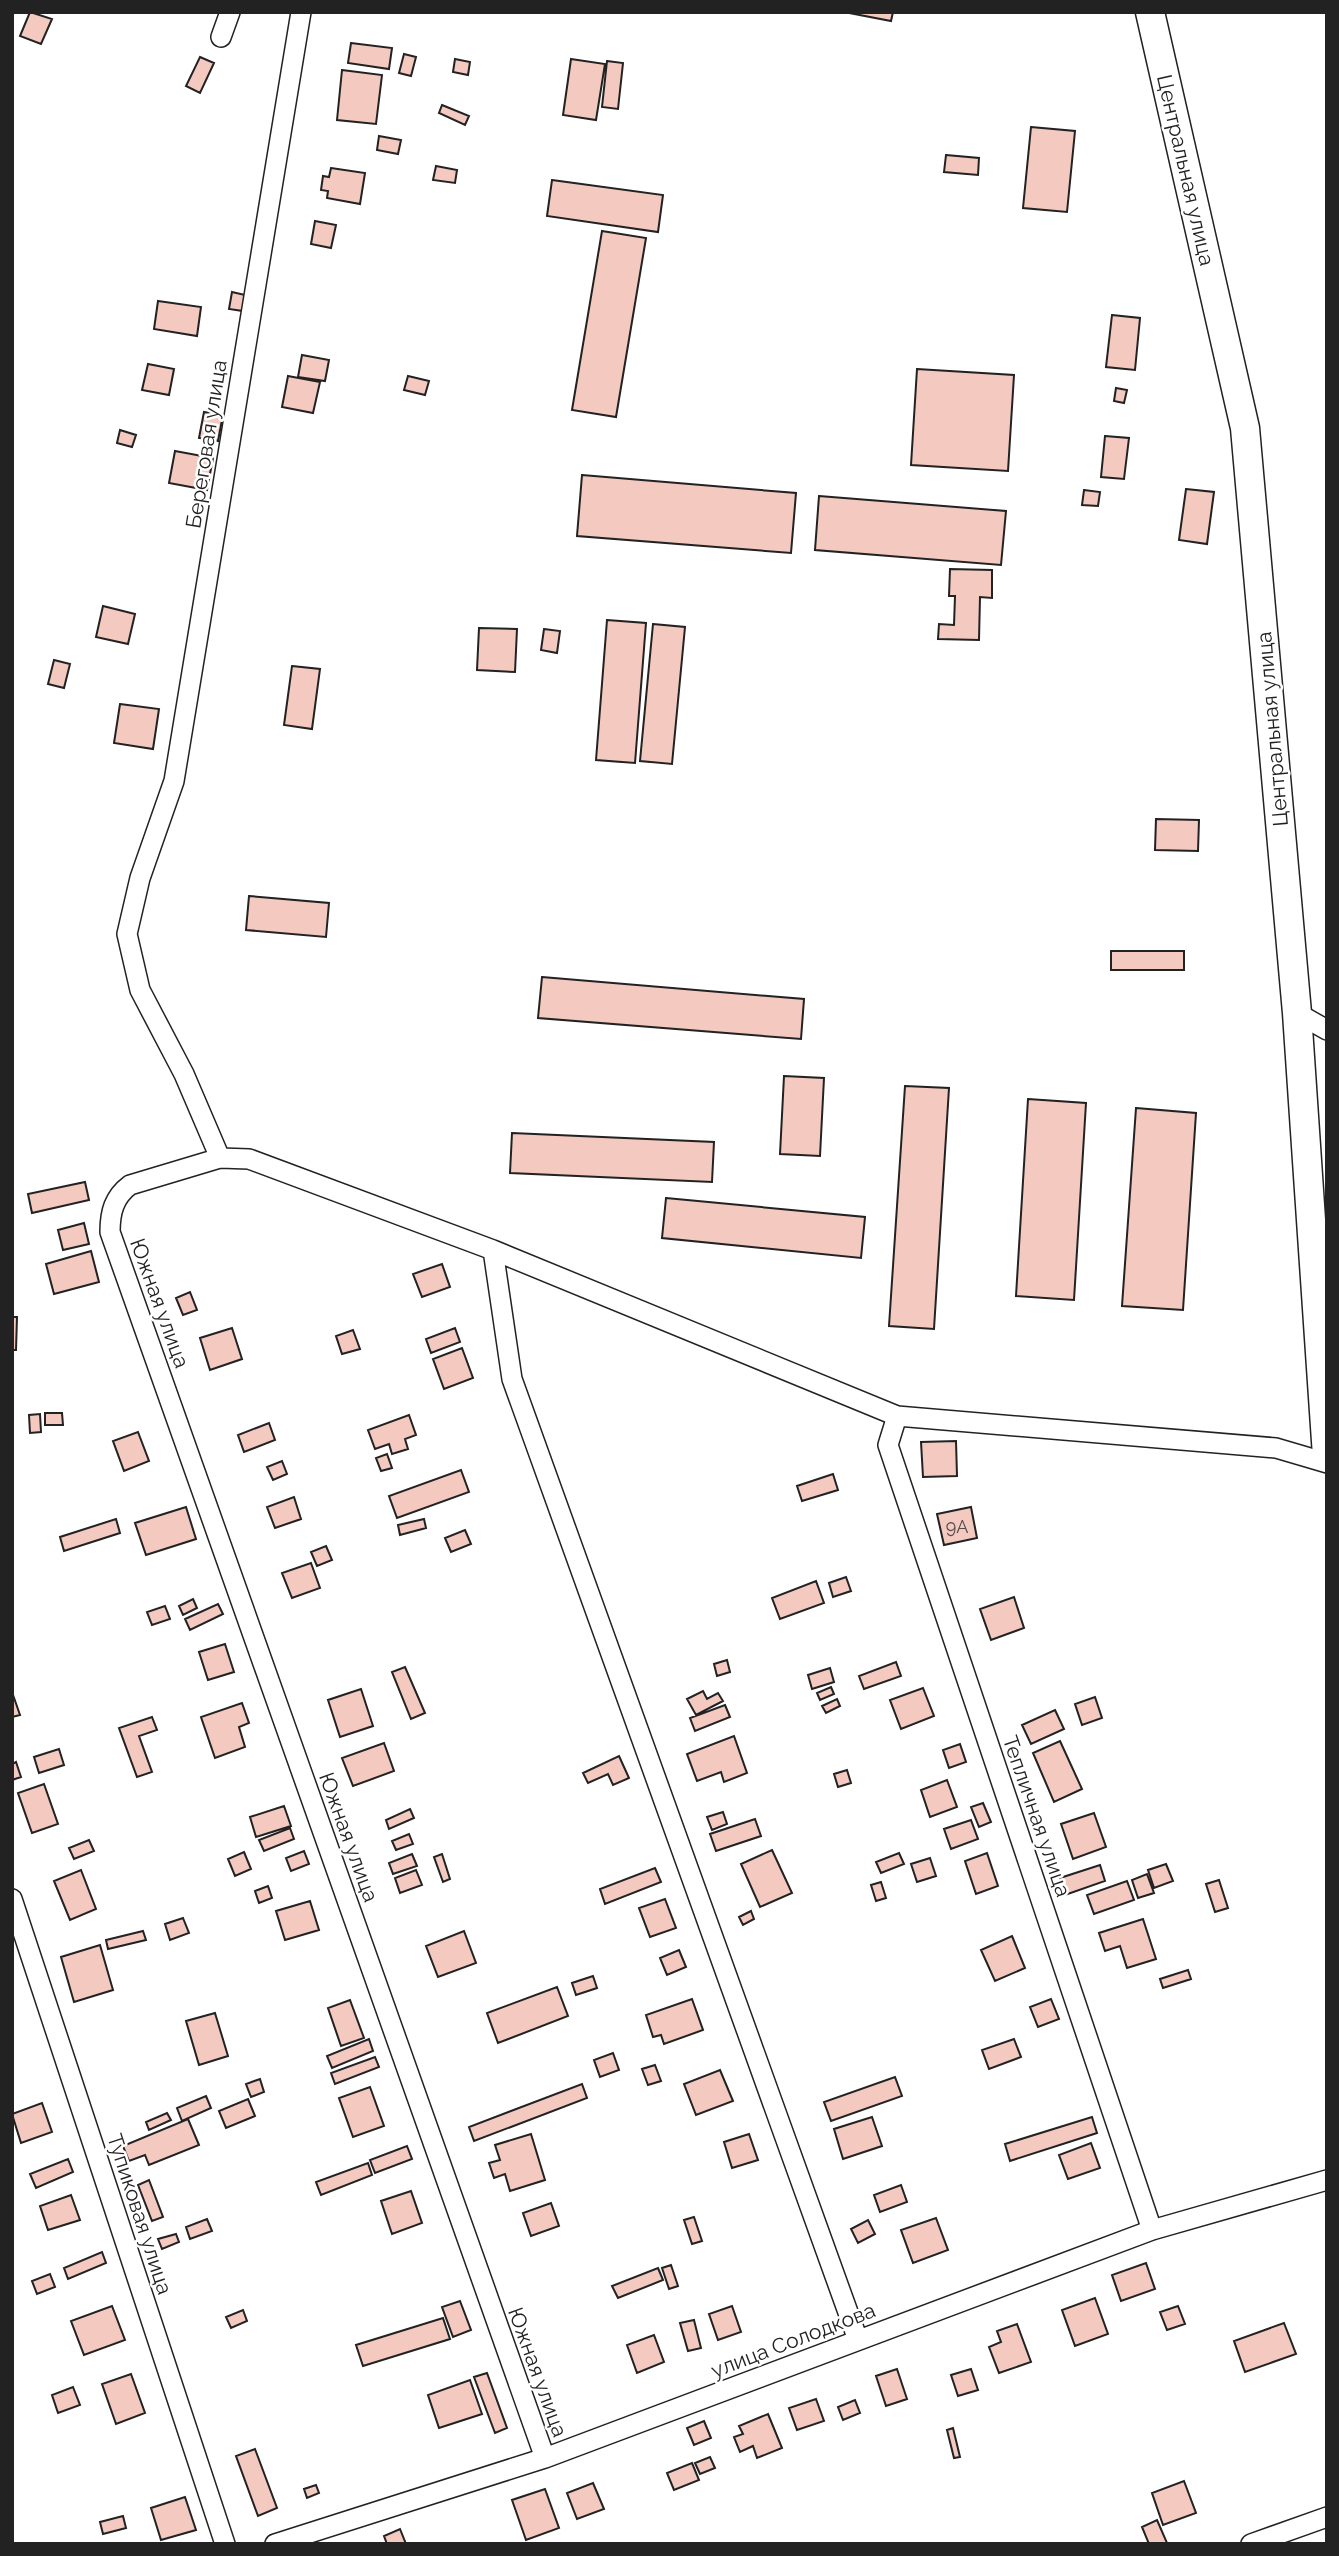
<svg xmlns="http://www.w3.org/2000/svg" width="1339" height="2556" viewBox="0 0 1339 2556" font-family="Raleway,sans-serif">
  <style>
    .building { fill: #f3c9c0; stroke: #222; stroke-width: 2 }
    .lines { fill: none; stroke-linecap: round; stroke-linejoin: round }
    .street-casing { stroke: #222; stroke-width: 22 }
    .secondary-casing { stroke: #222; stroke-width: 31 }
    .street { stroke: #fff; stroke-width: 19 }
    .secondary { stroke: #fff; stroke-width: 28 }
    .labels { text-anchor: middle; dominant-baseline: central; stroke-width: 5; stroke-linejoin: round; paint-order: stroke }
    .number-label { font-size: 18px; fill: #564c4a }
    .street-label { font-size: 21px; fill: #222; stroke: #fff }
  </style>
  <rect width="100%" height="100%" fill="#fff"/>
  <path class="building" d="M30 12 52 19 41 44 20 36Z
    M844 12H893L891 21Z
    M351 43 392 48 389 69 348 63Z
    M404 54 416 57 411 76 399 73Z
    M200 57 214 63 200 93 186 86Z
    M455 59 470 62 468 75 453 72Z
    M571 59 605 64 596 120 563 115Z
    M607 61 623 63 618 109 602 107Z
    M342 70 382 75 376 124 337 120Z
    M442 105 469 116 465 125 439 113Z
    M1031 127 1075 131 1067 212 1023 208Z
    M379 136 401 140 398 154 377 150Z
    M946 155 979 158 978 175 944 172Z
    M436 166 457 170 455 183 433 180Z
    M331 168 365 173 360 204 327 198 328 191 321 190 323 176 329 177Z
    M552 180 663 195 658 232 547 216Z
    M315 221 336 225 331 248 311 244Z
    M602 231 646 238 616 417 572 410Z
    M232 292 245 295 243 311 229 309Z
    M158 301 201 307 197 336 154 329Z
    M1112 315 1140 318 1135 370 1106 367Z
    M302 355 329 360 325 381 298 377Z
    M148 364 174 369 169 395 142 390Z
    M917 369 1014 375 1008 471 911 465Z
    M288 376 320 382 313 413 282 407Z
    M408 376 429 381 425 395 404 390Z
    M1116 388 1127 390 1124 403 1114 401Z
    M204 412 223 415 218 441 199 438Z
    M120 430 136 435 132 447 117 443Z
    M1105 436 1129 438 1124 479 1101 477Z
    M175 451 213 458 207 490 169 483Z
    M582 475 796 493 791 553 577 536Z
    M1186 489 1214 492 1207 544 1179 540Z
    M1084 490 1100 492 1098 506 1082 505Z
    M819 496 1006 511 1001 565 815 550Z
    M950 569 992 570V598L980 597 979 640 938 639 939 624 954 625 955 596H949Z
    M103 606 135 614 128 644 96 637Z
    M607 620 646 623 635 763 596 760Z
    M653 624 685 627 672 764 640 761Z
    M479 628 517 629 515 672 477 670Z
    M544 629 560 631 557 653 541 650Z
    M54 660 70 664 64 688 48 684Z
    M292 666 320 669 312 729 284 725Z
    M120 704 159 709 153 749 114 743Z
    M1156 819 1199 820 1198 851 1155 850Z
    M249 896 329 903 326 937 246 930Z
    M1111 951H1184V970H1111Z
    M542 977 804 999 801 1039 538 1018Z
    M784 1076 824 1078 820 1156 780 1154Z
    M905 1086 949 1088 934 1329 889 1326Z
    M1028 1099 1086 1103 1074 1300 1016 1296Z
    M1136 1108 1196 1113 1183 1310 1122 1306Z
    M512 1133 714 1142 712 1182 510 1173Z
    M85 1182 89 1200 32 1213 28 1194Z
    M666 1198 865 1217 861 1258 662 1238Z
    M84 1223 89 1244 63 1250 58 1230Z
    M91 1251 99 1282 54 1294 46 1264Z
    M442 1264 450 1287 422 1297 413 1274Z
    M190 1292 197 1310 183 1315 176 1298Z
    M12 1317H17L16 1350H12Z
    M232 1328 242 1359 210 1370 200 1338Z
    M455 1328 460 1342 431 1353 426 1339Z
    M353 1330 360 1349 342 1354 336 1336Z
    M462 1348 473 1378 444 1389 433 1359Z
    M45 1413H62L63 1425H45Z
    M40 1414 41 1432 30 1433 29 1415Z
    M409 1415 416 1435 405 1439 408 1449 392 1454 389 1444 375 1449 368 1430Z
    M269 1423 275 1440 244 1452 238 1435Z
    M138 1432 149 1461 124 1471 113 1441Z
    M956 1441 957 1476 923 1477 921 1442Z
    M387 1454 392 1468 381 1471 376 1458Z
    M282 1461 287 1474 273 1480 267 1467Z
    M461 1470 469 1492 397 1518 389 1496Z
    M833 1474 838 1490 802 1501 797 1486Z
    M294 1497 301 1519 275 1528 267 1507Z
    M186 1507 196 1539 146 1555 135 1523Z
    M971 1507 977 1538 944 1545 937 1514Z
    M116 1519 120 1533 64 1551 60 1537Z
    M424 1519 426 1528 400 1535 398 1525Z
    M465 1530 471 1544 451 1552 445 1538Z
    M326 1546 332 1560 317 1566 311 1552Z
    M311 1563 320 1588 292 1598 282 1573Z
    M846 1577 851 1591 833 1597 829 1583Z
    M816 1581 824 1603 780 1619 772 1598Z
    M1014 1597 1024 1628 991 1640 980 1609Z
    M193 1599 197 1608 183 1615 179 1606Z
    M218 1604 223 1614 190 1630 185 1619Z
    M165 1606 170 1619 152 1625 147 1612Z
    M225 1644 234 1672 208 1680 199 1652Z
    M727 1660 730 1672 717 1676 714 1664Z
    M896 1662 901 1676 864 1689 859 1676Z
    M405 1667 425 1713 411 1719 392 1672Z
    M830 1668 834 1682 812 1689 808 1675Z
    M831 1687 834 1694 820 1700 817 1693Z
    M923 1688 934 1716 901 1729 890 1700Z
    M361 1689 373 1726 340 1737 328 1700Z
    M703 1691 707 1699 718 1693 723 1701 696 1715 687 1699Z
    M12 1692 20 1715 12 1717Z
    M1095 1697 1102 1718 1082 1725 1075 1704Z
    M837 1699 840 1706 826 1713 822 1706Z
    M242 1703 249 1723 239 1727 245 1747 215 1758 201 1717Z
    M725 1705 730 1717 695 1731 690 1718Z
    M1055 1710 1064 1729 1031 1744 1022 1725Z
    M152 1717 157 1730 139 1736 152 1772 137 1777 119 1728Z
    M734 1736 747 1773 724 1782 721 1772 697 1781 687 1754Z
    M1060 1741 1082 1789 1054 1802 1033 1753Z
    M384 1743 394 1771 353 1786 342 1758Z
    M960 1744 966 1762 949 1768 943 1750Z
    M59 1749 64 1765 39 1773 34 1757Z
    M619 1756 629 1778 613 1785 608 1774 588 1783 583 1773Z
    M16 1762 21 1777 12 1780V1764Z
    M847 1770 851 1783 838 1787 834 1774Z
    M947 1780 957 1807 930 1817 921 1790Z
    M44 1784 58 1824 32 1833 18 1793Z
    M983 1803 991 1822 979 1827 971 1807Z
    M284 1806 291 1826 256 1837 250 1817Z
    M410 1809 414 1818 389 1829 386 1820Z
    M723 1812 727 1824 712 1830 707 1817Z
    M1094 1813 1106 1847 1073 1859 1061 1824Z
    M755 1819 761 1836 716 1851 710 1834Z
    M971 1820 978 1839 951 1849 944 1829Z
    M290 1828 294 1839 264 1851 259 1840Z
    M409 1834 413 1844 396 1850 392 1841Z
    M89 1840 94 1851 74 1859 69 1848Z
    M772 1850 792 1893 760 1907 741 1864Z
    M304 1851 309 1864 291 1871 286 1858Z
    M244 1852 251 1869 235 1876 228 1859Z
    M899 1853 904 1864 881 1873 876 1862Z
    M987 1853 998 1886 976 1894 965 1861Z
    M412 1854 417 1866 393 1874 389 1863Z
    M442 1854 450 1879 443 1882 434 1857Z
    M930 1858 936 1876 917 1882 911 1864Z
    M1166 1864 1173 1881 1154 1888 1148 1870Z
    M1100 1865 1105 1881 1065 1895 1060 1878Z
    M655 1868 661 1882 605 1904 600 1889Z
    M81 1870 96 1909 70 1920 54 1881Z
    M416 1870 422 1885 400 1893 395 1878Z
    M1147 1874 1154 1893 1138 1898 1132 1880Z
    M1219 1880 1228 1908 1215 1912 1206 1884Z
    M1127 1881 1134 1900 1094 1914 1087 1895Z
    M881 1882 886 1898 876 1901 871 1885Z
    M268 1886 272 1898 259 1903 255 1891Z
    M665 1899 676 1928 650 1937 639 1908Z
    M310 1901 319 1930 285 1940 276 1911Z
    M751 1911 754 1919 743 1925 739 1917Z
    M183 1918 189 1933 170 1940 165 1924Z
    M1143 1919 1156 1959 1127 1968 1120 1946 1105 1951 1099 1933Z
    M143 1931 146 1940 108 1949 106 1940Z
    M464 1931 476 1963 438 1977 426 1946Z
    M1012 1936 1025 1968 995 1981 981 1950Z
    M100 1945 113 1990 74 2002 61 1957Z
    M679 1950 686 1967 667 1975 660 1958Z
    M1188 1970 1191 1979 1163 1988 1160 1979Z
    M593 1976 597 1988 576 1995 572 1983Z
    M557 1987 568 2016 498 2043 487 2013Z
    M692 1999 703 2030 664 2044 661 2035 653 2037 646 2015Z
    M1051 1999 1059 2019 1038 2027 1030 2007Z
    M350 2000 364 2038 341 2046 328 2008Z
    M215 2013 228 2056 199 2065 186 2021Z
    M369 2039 373 2051 332 2068 327 2056Z
    M1014 2039 1021 2057 989 2069 982 2050Z
    M613 2053 619 2070 600 2077 594 2060Z
    M375 2057 379 2067 335 2084 331 2073Z
    M655 2065 661 2081 648 2085 642 2069Z
    M720 2070 733 2101 696 2115 684 2084Z
    M895 2077 902 2096 831 2121 824 2102Z
    M260 2079 264 2092 251 2097 246 2084Z
    M582 2084 587 2098 474 2141 469 2127Z
    M370 2087 384 2126 353 2137 339 2098Z
    M206 2096 211 2108 182 2121 177 2108Z
    M248 2099 255 2116 226 2128 219 2111Z
    M42 2103 52 2132 21 2143 12 2114Z
    M167 2113 171 2120 149 2130 146 2122Z
    M872 2117 882 2146 843 2159 834 2129Z
    M1092 2117 1097 2133 1010 2161 1005 2144Z
    M188 2119 199 2145 149 2165 145 2155 129 2161 123 2146Z
    M531 2134 545 2180 510 2191 505 2174 494 2178 489 2163 500 2160 495 2145Z
    M749 2134 758 2160 732 2168 724 2142Z
    M1091 2143 1100 2168 1068 2179 1059 2155Z
    M407 2146 412 2159 375 2173 370 2160Z
    M68 2159 73 2172 36 2188 30 2174Z
    M368 2163 372 2175 321 2195 316 2182Z
    M149 2180 163 2217 152 2221 138 2185Z
    M901 2185 907 2202 880 2212 874 2195Z
    M411 2191 422 2223 392 2234 381 2201Z
    M71 2195 80 2220 48 2230 40 2206Z
    M551 2203 559 2226 531 2236 523 2213Z
    M694 2217 702 2241 692 2244 684 2220Z
    M936 2218 948 2250 913 2263 901 2230Z
    M207 2219 212 2231 190 2239 186 2227Z
    M868 2220 875 2234 858 2243 851 2229Z
    M176 2234 179 2242 162 2249 158 2239Z
    M102 2252 106 2263 68 2279 64 2268Z
    M1146 2263 1155 2289 1121 2301 1112 2275Z
    M671 2265 678 2286 669 2289 662 2268Z
    M658 2268 663 2280 618 2298 612 2286Z
    M50 2274 55 2287 37 2294 32 2281Z
    M1095 2298 1108 2334 1075 2346 1062 2310Z
    M460 2301 471 2330 453 2337 442 2307Z
    M112 2306 125 2340 84 2355 71 2321Z
    M732 2306 741 2332 718 2340 709 2314Z
    M1178 2306 1185 2324 1167 2330 1160 2312Z
    M243 2310 247 2321 231 2328 226 2317Z
    M443 2318 450 2339 363 2366 356 2345Z
    M694 2320 701 2348 688 2351 680 2323Z
    M1284 2323 1296 2354 1245 2372 1234 2341Z
    M1017 2324 1031 2362 999 2373 989 2347 1001 2342 997 2331Z
    M654 2335 664 2362 637 2373 627 2345Z
    M897 2369 907 2399 886 2406 876 2376Z
    M971 2369 978 2390 958 2396 951 2375Z
    M487 2373 507 2428 495 2433 474 2377Z
    M131 2374 145 2413 116 2424 102 2384Z
    M470 2380 482 2414 439 2428 428 2395Z
    M73 2387 80 2405 58 2413 52 2395Z
    M816 2399 824 2421 797 2430 789 2408Z
    M855 2400 860 2413 843 2420 838 2407Z
    M768 2414 782 2448 757 2458 753 2446 740 2452 734 2437 743 2434 739 2426Z
    M704 2421 711 2438 694 2445 687 2428Z
    M953 2428 960 2457 954 2458 947 2430Z
    M255 2449 277 2508 258 2516 236 2456Z
    M710 2457 715 2468 700 2474 695 2463Z
    M692 2463 699 2480 674 2490 667 2473Z
    M1184 2481 1196 2513 1163 2525 1152 2493Z
    M593 2483 604 2509 577 2519 567 2493Z
    M316 2485 319 2493 307 2498 304 2489Z
    M545 2489 559 2528 526 2540 512 2500Z
    M185 2497 196 2530 161 2540 151 2508Z
    M123 2516 126 2528 103 2534 100 2522Z
    M1157 2520 1167 2543 1149 2544 1142 2527Z
    M400 2529 406 2544H387L384 2536Z"/>
  <g class="lines">
    <defs>
      <path id="street" d="M301 12 174 781 140 878 127 934 140 990 184 1074 220 1158 130 1185C114 1197 110 1212 110 1232L545 2458
        M221 37 230 12
        M1297 1013 1327 1030
        M220 1158 249 1159 493 1250 897 1416 1276 1448 1327 1463
        M493 1250 512 1379 858 2340
        M897 1416 888 1445 1152 2230
        M12 1899 225 2544
        M275 2544 545 2458 1152 2230 1327 2180
        M1251 2544 1327 2517"/>
      <path id="secondary" d="M1150 12 1245 428 1297 1013 1327 1456"/>
    </defs>
    <use href="#street" class="street-casing"/>
    <use href="#secondary" class="secondary-casing"/>
    <use href="#street" class="street"/>
    <use href="#secondary" class="secondary"/>
  </g>
  <g class="labels">
    <g class="number-label">
      <text x="957" y="1526">9А</text>
    </g>
    <g class="street-label">
      <text transform="translate(1186 170) rotate(77)">Центральная улица</text>
      <text transform="translate(206 444) rotate(-81)">Береговая улица</text>
      <text transform="translate(1272 729) rotate(-95)">Центральная улица</text>
      <text transform="translate(160 1303) rotate(70)">Южная улица</text>
      <text transform="translate(1037 1816) rotate(71)">Тепличная улица</text>
      <text transform="translate(349 1837) rotate(70)">Южная улица</text>
      <text transform="translate(140 2214) rotate(72)">Тупиковая улица</text>
      <text transform="translate(793 2340) rotate(-21)">улица Солодкова</text>
      <text transform="translate(538 2372) rotate(70)">Южная улица</text>
    </g>
  </g>
  <rect width="1339" height="2556" fill="none" stroke="#222222" stroke-width="28"/>
</svg>
